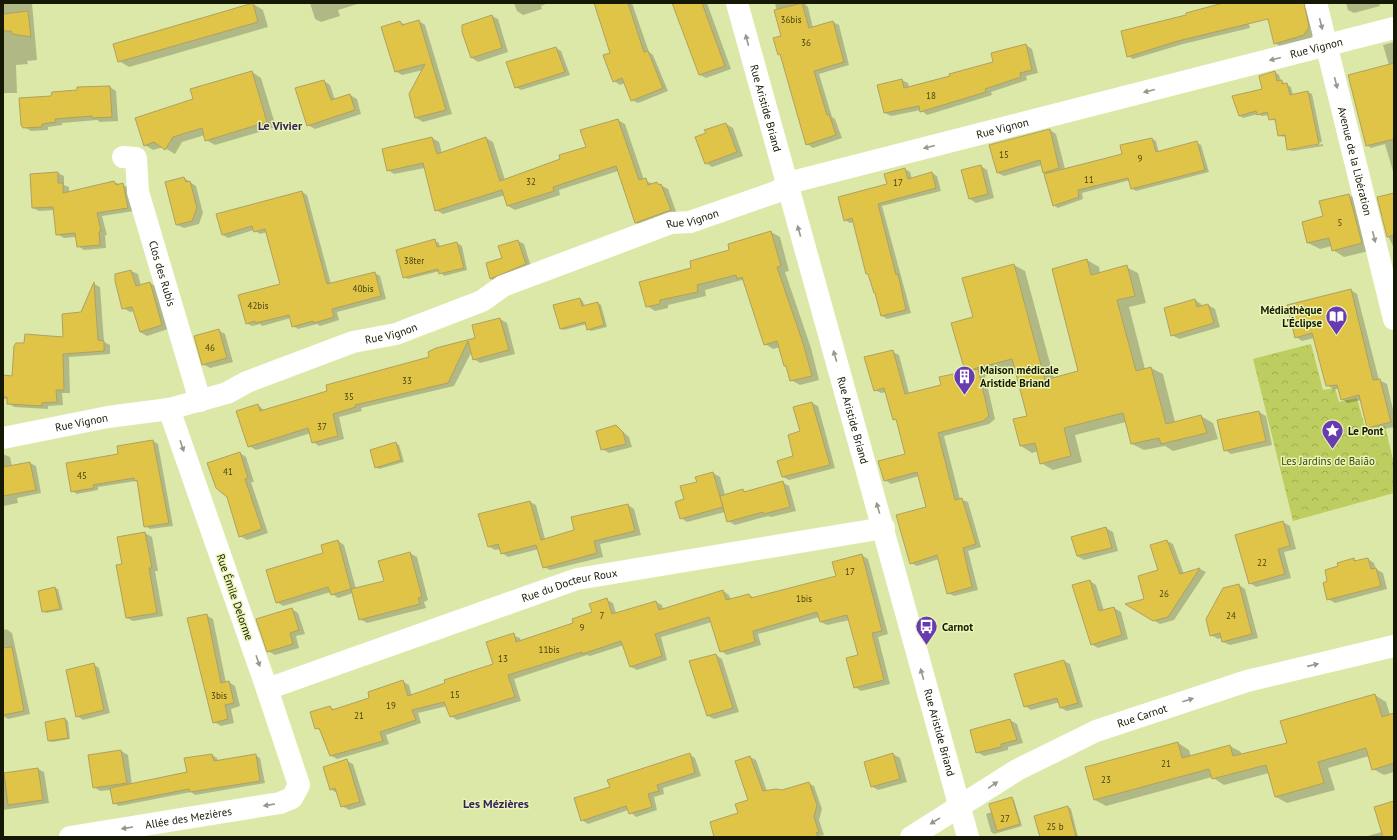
<svg xmlns="http://www.w3.org/2000/svg" width="1397" height="840" viewBox="0 0 1397 840" font-family="'PT Sans',sans-serif">
  <style>
    .park { fill: url(#park-crowns) }
    .shadow { fill: #0003 }
    .building { fill: #dfc447; stroke: #afa162 }
    .lines { fill: none; stroke-linecap: round; stroke-linejoin: round }
    .street { stroke: #fff; stroke-width: 22 }
    .secondary { stroke: #fff; stroke-width: 22 }
    .oneway { fill: #96978d }
    .labels { text-anchor: middle; dominant-baseline: central; stroke-width: 3; stroke-linejoin: round; paint-order: stroke }
    .number-label { font-size: 9px; fill: #484313 }
    .street-label { font-size: 11px; fill: #151802; stroke: #e9f5b5 }
    .poi-label { font-size: 11px; font-weight: bold; fill: #151802; stroke: #e9f5b5; text-anchor: start }
    .park-label { font-size: 11px; fill: #3a4111; stroke: #e9f5b5 }
    .neighbourhood-label { font-size: 12px; font-weight: bold; fill: #36215b; stroke: #e9f5b5 }
  </style>
  <defs>
    <pattern id="park-crowns" width="20" height="18" patternUnits="userSpaceOnUse"><rect width="20" height="18" fill="#bdcd5f"/><path d="M2 6a3 3 0 1 1 6 0M12 15a3 3 0 1 1 6 0" fill="none" stroke="#a2af51"/></pattern>
  </defs>
  <rect width="100%" height="100%" fill="#dce8a8"/>
  <path class="park" d="M1311 344 1323 390 1335 388 1339 402 1357 398 1366 431 1385 426 1394 464V493L1293 521 1253 359Z"/>
  <path class="shadow" d="M3 3H32L37 60 27 61 28 64 16 65 17 93H3V29L4 28Z
    M310 3H361L338 10 340 16 321 22 315 19Z
    M514 3H548L541 6 542 9 523 15 517 11Z
    M595 3H632L649 52 653 55 668 91 638 103 632 100 625 83 620 85 614 81 611 53Z
    M673 3H707L731 69 706 78 700 75Z
    M775 3H804L808 7 813 28 833 22 839 25 849 65 819 74 832 117 835 119 842 138 813 148 807 144 781 56 779 54 782 37Z
    M1227 3H1243L1250 28 1183 44 1133 59 1128 56 1187 16Z
    M1346 3H1379L1380 6 1354 13 1348 10Z
    M253 4 263 10 268 27 129 67 119 61Z
    M1304 7 1310 11 1315 31 1311 39 1281 47 1275 43Z
    M492 16 498 19 508 52 478 62 472 58 463 32Z
    M419 21 425 25 452 114 423 122 416 118 423 70 402 75 395 71 400 22 406 25Z
    M1394 42V175L1385 144 1371 148 1367 145 1389 65 1383 45Z
    M1026 45 1032 49 1038 73 1026 76 1027 80 991 92 992 95 927 115 921 110 891 116 885 113 902 80 908 83 909 87 951 76 994 63Z
    M556 48 561 51 570 75 521 90 516 87Z
    M252 72 261 78 276 127 215 145 206 140 205 135 182 142 175 154 163 147 153 150 145 145 194 99Z
    M1275 72 1279 75 1281 81 1291 87 1293 95 1308 92 1312 94 1322 142 1290 148V150L1323 144V146L1292 151 1288 149 1286 137 1279 136 1276 121 1270 119 1269 115 1262 116 1258 114 1243 118 1240 116 1263 90Z
    M324 81 330 85 335 100 350 95 357 99 361 114 315 129 308 125Z
    M110 87 116 91 118 121 100 122 97 120 62 123V125L48 127V130L31 131 24 127 52 96Z
    M618 120 625 124 644 180 653 184 657 183 668 189 677 214 642 226 636 223 618 171 559 190 560 195 515 210 508 206 505 195 443 214 436 210 425 168 394 174 388 170 432 138 439 142 442 153 486 138 493 142 505 180 561 160 588 147Z
    M726 124 733 128 743 156 712 167 706 163 707 134Z
    M1050 130 1056 134 1065 169 1123 155 1152 139 1156 141 1159 153 1196 142 1201 145 1209 172 1136 191 1131 188 1130 180 1082 193 1083 199 1058 208 1053 205 1048 174 1044 172 1042 165 1004 176 998 173Z
    M981 166 987 170 994 198 976 203 970 199Z
    M905 169 910 172 912 179 932 173 937 176 941 191 882 206 911 313 887 319 882 316 854 222 850 223 845 220Z
    M58 173 64 176V185L69 187V192L114 182 130 188 134 211 102 216 107 235H105L106 248 84 250 78 246 77 237 64 238 57 234 55 210 39 211 33 208Z
    M184 178 196 186 203 213 199 224 184 228 177 225 166 183Z
    M302 192 307 195 331 284 375 273 380 276 386 299 337 312 339 320 320 326 317 324 298 329 293 326 291 318 262 326 260 324 252 326 246 323 281 285 267 232 260 234 254 230 228 238 223 235 217 215Z
    M1394 194V248L1388 236Z
    M1349 195 1360 201 1373 250 1344 257 1333 250 1332 246 1320 249 1308 243 1324 217Z
    M771 232 780 237 789 271 785 272 811 348 819 380 800 385 791 380 780 347 773 349 765 344 744 282 742 280 705 290 706 296 668 305V308L655 311 647 306 693 269Z
    M435 241 439 243 440 248 457 243 462 246 467 270 444 276 440 271 408 279 404 277Z
    M518 241 524 244 531 267 497 282 491 279 487 263 503 258Z
    M1087 260 1099 267 1100 273 1126 267 1138 273 1146 303 1129 307 1145 369 1151 368 1163 374 1175 422 1201 416 1213 423 1218 439 1173 451 1165 446 1144 450 1132 444 1126 422 1075 435 1082 462 1053 470 1041 463 1038 451 1032 453 1021 446 1028 417 1015 367 985 376 995 419 989 424 944 436 960 499 968 502 981 547 968 551 978 590 954 596 948 593 939 559 917 566 911 563 927 508 919 476 891 484 885 480 906 455 897 421 894 419 886 392 881 393 875 390 893 352 899 355 909 393 942 385 968 372 965 371 974 318 1014 265 1025 271 1054 378 1079 372Z
    M131 271 138 274 141 286 150 283 157 287 168 329 147 336 140 332 135 311 130 312 123 308Z
    M94 284 100 287 104 342 110 345V354L69 357 70 393H62L63 405 48 406V409L14 407 8 403V400L3 398V376L13 377 64 338 82 313Z
    M1351 290 1357 294 1379 380 1387 384 1394 414V427L1375 431 1368 427 1361 400 1348 403 1341 399 1339 389H1333L1327 385 1314 338 1302 341 1296 337Z
    M579 299 582 300 585 306 598 303 601 305 607 327 591 331 588 329 587 324 564 330 561 329Z
    M1195 300 1201 304 1202 307 1208 305 1215 309 1220 327 1179 339 1172 335Z
    M500 319 507 323 515 354 480 363 474 359 472 351 454 386 361 408 362 411 339 417 344 439 319 446 313 442 311 433 256 450 249 446 258 405 265 411 431 358 436 349 476 339Z
    M218 330 225 334 233 362 210 368 203 364Z
    M812 403 818 406 835 468 789 480 783 477 795 457 801 432 794 408Z
    M1259 412 1266 416 1272 445 1231 454 1225 450Z
    M616 426 629 437 632 447 609 453 602 449Z
    M153 441 158 444 173 526 150 529 145 526 138 482 136 481 98 487V490L77 494 72 491 119 455 118 447Z
    M396 443 399 445 404 462 379 469 376 467 371 450Z
    M240 453 246 457 254 482H251L268 533 247 540 240 536Z
    M3 454 10 457 12 466 30 463 36 466 41 493 17 498 18 503 3 506Z
    M713 473 720 477 725 495 743 490 747 492 782 482 789 486 796 511 771 517 768 516 735 525 728 521 725 512 687 522 681 518 685 500 698 483Z
    M530 502 536 505 545 539 575 531 628 505 634 509 641 535 600 544 603 557 550 570 544 567 539 549 508 557 502 553 501 549 495 550 488 546Z
    M1283 522 1290 526 1296 549 1284 552 1291 578 1256 587 1250 583 1237 536Z
    M1106 528 1113 532 1118 551 1084 560 1077 556Z
    M145 533 152 537 158 571H155L163 616 133 621 127 618 123 564Z
    M338 541 344 545 356 589 385 581 380 562 410 553 417 557 428 600 424 602 426 608 367 623 360 619 353 593 338 598 332 594 331 592 283 606 277 602Z
    M1167 541 1173 544 1184 574 1200 569 1206 572 1174 620 1160 624 1127 605 1145 600 1160 571Z
    M861 555 868 559 888 634 878 637 890 684 861 691 855 687 859 656 850 620 827 625 821 622 819 617 758 634 761 645 727 655 721 651 712 622 661 637 667 660 637 670 631 667 624 645 590 656 587 655 514 679 521 701 457 720 451 716 447 706 418 713 421 723 386 735 389 744 337 759 330 755 321 731 316 728 330 707 336 710 370 699 402 681 409 685 412 696 495 665 513 635 520 638 521 642 574 624 593 613 607 600 613 603 616 613 656 602 662 605 663 609 723 591 729 595 731 600 749 595 755 598 837 577Z
    M1353 559 1357 561 1368 559 1374 563 1376 569 1383 573 1387 589 1335 603 1328 599V582L1339 567Z
    M1090 581 1096 585 1104 611 1114 608 1121 612 1128 639 1098 648 1091 644Z
    M1239 585 1245 589 1258 638 1230 645 1223 642 1222 638 1218 639 1211 635Z
    M55 588 58 589 63 610 46 613 43 611 39 592Z
    M292 609 298 613 305 634 296 636 299 648 275 655 268 651Z
    M206 615 213 619 226 683 229 682 235 686 240 706 231 709 234 723 221 726 214 722Z
    M6 629 12 633 30 714 8 719 3 716V630Z
    M716 655 722 659 739 712 714 719 708 716Z
    M1064 661 1070 664 1083 707 1067 711 1061 708 1060 702 1031 710 1025 706 1015 674Z
    M93 664 99 668 110 713 83 720 77 716Z
    M1375 695 1386 702 1390 715 1394 714V772L1384 775 1373 769 1369 756 1328 768 1335 790 1287 803 1276 797 1269 773 1224 785 1212 777 1106 806 1095 800 1178 743 1189 750 1191 757 1230 746 1241 752V755L1288 744Z
    M65 719 68 721 70 739 52 742 49 741Z
    M1010 720 1017 724 1023 743 1008 747V750L984 756 977 752Z
    M121 751 128 755 132 785 188 773 212 755 217 758 218 761 255 755 260 758 265 783 195 795 191 792 119 806 114 803 111 790 100 791 94 787 89 756Z
    M689 754 695 758 701 776 663 788 664 794 654 797 657 810 636 817 628 810 588 824 582 820 611 788Z
    M893 754 900 758 907 782 878 790 871 786Z
    M750 757 756 760 767 791H783L808 783 814 786 822 809 819 820 824 835 816 837H715L750 801Z
    M347 761 353 764 366 805 349 810 342 806 337 793 330 789Z
    M38 769 44 772 49 803 3 810V774Z
    M1011 798 1014 800 1022 826 994 834 991 832 986 814 992 812Z
    M1394 802V837H1364L1382 832Z
    M1068 807 1071 809 1078 837H1041Z"/>
  <path class="building" d="M253 3 258 22 118 62 113 44Z
    M594 3H628L644 52 648 51 663 88 631 101 622 78 613 82 603 55 610 53Z
    M672 3H702L725 66 699 75Z
    M802 3 809 28 833 21 844 62 814 71 827 115 829 114 836 135 806 145 780 54 778 55 773 38 781 36 774 10Z
    M1223 3H1304L1309 27 1304 35 1274 44 1268 19 1178 41 1127 57 1121 31 1186 15V13Z
    M28 11 31 37 12 34 11 31H3V14Z
    M492 15 502 48 471 58 462 32V25Z
    M419 20 446 110 415 118 409 94 425 64 395 72 381 27 400 21 402 25Z
    M1026 44 1032 70 1020 73 1021 77 985 89 986 92 920 112 919 106 884 113 877 85 902 79 904 88 950 76 949 74 993 62 991 53Z
    M556 47 565 72 515 88 506 62Z
    M1394 63V139L1366 146 1348 75Z
    M252 71 267 122 205 141 202 128 173 137 165 150 154 142 144 146 135 118 193 99 190 89Z
    M1275 71 1277 81 1282 80V84L1287 83 1290 95 1308 91 1319 144 1287 150 1285 135 1278 136 1275 119 1269 120 1267 112 1257 115 1256 111 1239 116 1232 96 1262 89 1259 76Z
    M324 80 331 100 350 94 355 110 307 126 295 88Z
    M110 86 112 117 92 118V116L55 119 56 122 42 124V127L23 128 21 125 19 98 51 96 52 92 77 90V87Z
    M618 119 639 180 646 178 648 185 657 182 659 185 661 184 671 210 635 223 616 166 553 187 554 191 507 206 502 190 435 211 423 163 387 171 382 149 432 137 437 154 486 137 500 181 560 159 559 155 586 147 580 130Z
    M726 123 737 152 705 164 695 137 706 133 704 130Z
    M1050 129 1059 168 1043 173 1040 160 997 173 989 145Z
    M1152 138 1156 152 1197 141 1205 170 1131 189 1128 178 1078 190 1079 197 1053 206 1044 174 1122 154 1120 145Z
    M981 165 988 194 969 199 961 170Z
    M905 168 908 179 932 172 936 188 878 204 896 275 898 274 906 310 881 316 875 293H874L868 274H866L852 218 844 221 838 197 887 184 884 174Z
    M58 172V183H63V193L114 181 116 185 123 183 128 208 97 213 101 231 99 232 100 245 77 247 75 233 56 235 53 207 32 208 30 174Z
    M184 177 186 182 190 181 197 208 192 221 176 225 165 182Z
    M302 191 327 284 375 272 381 296 332 309 334 317 314 323 313 321 292 327 289 315 256 323 255 321 246 324 238 295 280 284 265 229 254 232 252 226 222 235 216 214Z
    M1394 193V235L1387 237 1377 197Z
    M1349 194 1362 243 1332 251 1329 238 1307 243 1302 222 1323 216 1319 201Z
    M771 231 781 266 777 267 803 343 812 376 790 381 786 366H784L777 341 764 345 742 277 737 279 736 275 697 285 698 292 660 300V304L646 307 639 282 691 268 690 261 729 250 728 244Z
    M435 239 437 247 457 242 464 268 439 274 438 269 403 278 396 250Z
    M518 240 526 264 490 279 486 263 502 258 498 246Z
    M1087 259 1091 275 1127 265 1135 296 1117 300 1136 371 1151 367 1166 424 1201 415 1207 433 1161 444 1159 438 1131 444 1123 413 1064 428 1071 456 1040 464 1035 443 1020 446 1013 419 1027 416 1012 359 965 371 951 323 973 317 962 278 1014 264 1045 380 1078 371 1052 269Z
    M131 270 136 286 150 282 162 325 140 332 132 307 122 309 115 281V274Z
    M94 282 98 340 104 341V351L63 354 64 390H56L57 402 42 403V406L7 404V397H3V375L12 376 14 346 16 343H24L25 334 63 337 62 314 81 312Z
    M1351 289 1373 380 1380 379 1391 422 1367 428 1359 395 1341 400 1337 385 1326 386 1312 333 1295 338 1287 305Z
    M580 298 582 306 598 302 604 325 587 330 585 322 560 329 553 305Z
    M1195 299 1197 307 1208 304 1214 323 1171 336 1164 308Z
    M500 318 509 350 473 360 468 341 448 383 355 405 356 407 333 414 338 436 312 443 308 428 248 447 236 411 258 404 260 411 327 391 326 385 429 357 428 352 436 348 475 338 472 325Z
    M219 329 227 358 202 365 194 336Z
    M893 350 905 394 941 385 939 377 978 369 989 416 983 421 938 433 955 500 962 498 976 544 963 548 972 587 947 594 937 555 910 564 896 515 926 507 917 472 884 481 878 461 905 454 896 419 893 420 884 388 874 391 864 357Z
    M812 402 830 465 782 477 777 461 793 456 788 435 800 431 793 407Z
    M1259 411 1266 441 1224 451 1217 420Z
    M616 425 623 432 626 444 601 450 596 431Z
    M153 440 169 523 144 527 137 480 134 481V478L93 485 94 488 71 492 66 463 118 454 117 446Z
    M396 442 401 460 375 468 370 450Z
    M240 452 248 478 245 479 262 529 239 537 227 497 216 488 207 463Z
    M30 462 36 490 3 496V467Z
    M713 472 723 507 680 519 675 502 684 499 680 486 697 482 695 477Z
    M783 481 790 507 764 514 763 512 727 522 720 496 743 489 744 492Z
    M530 501 541 540 574 530 571 517 628 504 635 531 594 541 597 553 543 568 536 545 501 554 498 544 488 547 478 514Z
    M1283 521 1290 546 1278 549 1285 574 1249 584 1235 535Z
    M1106 527 1112 548 1077 556 1071 537Z
    M145 532 152 568H149L157 613 126 618 116 565 122 564 117 537Z
    M338 540 351 589 331 595 328 587 276 603 266 570 323 553 321 545Z
    M1167 540 1180 574 1200 568 1168 617 1153 621 1125 604 1144 599 1138 576 1158 570 1150 545Z
    M410 552 422 597 418 598 420 604 359 620 351 589 384 581 378 561Z
    M862 554 882 631 872 633 884 680 854 688 846 658 858 655 847 615 820 622 817 612 753 631 755 642 720 652 709 617 655 634 662 656 630 667 621 641 582 654V652L508 675 515 697 450 717 444 702 412 710 416 720 380 732 383 741 330 756 319 728 315 729 310 712 330 706 332 710 369 698 368 692 403 680 408 696 445 683 444 680 493 664 486 642 514 633 516 642 573 623 572 619 592 612 589 604 607 598 612 614 656 601 659 610 723 590 726 600 749 594 751 598 836 576 832 562Z
    M1354 558V561L1368 558 1371 569 1376 568 1381 586 1327 600 1323 583 1327 581 1325 570 1338 566 1337 563Z
    M1090 580 1099 611 1114 607 1122 635 1091 645 1072 585Z
    M1239 584 1252 634 1222 642 1220 633 1210 636 1206 619 1223 588Z
    M55 587 60 609 42 612 38 591Z
    M292 608 299 630 290 633 293 644 267 652 256 619Z
    M207 614 221 683 229 681 234 703 225 705 228 719 213 723 187 618Z
    M12 647 24 711 3 715V648Z
    M716 654 733 708 707 716 689 661Z
    M1064 660 1078 703 1060 708 1057 698 1024 707 1014 674Z
    M94 663 104 710 76 717 66 670Z
    M1375 694 1382 717 1394 713V763L1372 770 1366 748 1318 762 1324 783 1275 797 1266 765 1212 779 1209 769 1094 800 1085 767 1178 742 1182 758 1230 745 1233 756 1287 743 1280 721Z
    M65 718 68 738 48 741 45 722Z
    M1010 719 1017 740 1001 744V747L976 753 970 730Z
    M121 750 127 783 93 788 88 755Z
    M690 753 695 773 657 785 659 791 648 794 652 807 629 814 626 806 581 821 574 798 610 787 607 780Z
    M893 753 900 779 871 787 864 762Z
    M212 754 214 761 256 754 260 781 190 792 189 789 113 804 110 788 187 772 184 758Z
    M750 756 763 791 776 789 782 790 809 782 817 805 814 817 819 832 816 833 818 837H714L710 822 738 813 735 804 748 800 735 761Z
    M347 759 360 802 341 807 335 788 330 790 323 767Z
    M38 768 43 800 8 805 4 773Z
    M1012 797 1020 824 997 831 989 804Z
    M1394 801V837H1383L1374 807Z
    M1068 806 1076 837H1040L1034 816Z"/>
  <g class="lines">
    <g class="street">
      <path id="s1" d="M123 157 136 158 138 192 200 401"/>
      <path id="s2" d="M3 438 108 417 169 409 227 393 247 382 353 342 396 334 482 301 503 286 671 223 690 222 776 192 796 181 1394 28"/>
      <path id="s3" d="M267 689 577 579 884 528"/>
      <path id="s4" d="M70 837 280 803 292 798 299 785 267 689 169 409"/>
      <path id="s5" d="M911 837 1017 770 1096 731 1247 681 1394 646"/>
    </g>
    <g class="secondary">
      <path id="s6" d="M737 3C813 281 893 559 968 837"/>
      <path id="s7" d="M1316 3 1394 319"/>
    </g>
  </g>
  <defs><path id="oneway-solid" d="M-6-.8H1V-3.2L6.5 0L1 3.2V.8H-6Z"/></defs>
  <g class="oneway">
    <use href="#oneway-solid" transform="translate(1321 24) rotate(76)"/>
    <use href="#oneway-solid" transform="translate(747 40) rotate(-105)"/>
    <use href="#oneway-solid" transform="translate(1275 59) rotate(166)"/>
    <use href="#oneway-solid" transform="translate(1336 83) rotate(76)"/>
    <use href="#oneway-solid" transform="translate(1149 91) rotate(166)"/>
    <use href="#oneway-solid" transform="translate(929 147) rotate(166)"/>
    <use href="#oneway-solid" transform="translate(799 231) rotate(-106)"/>
    <use href="#oneway-solid" transform="translate(1374 237) rotate(76)"/>
    <use href="#oneway-solid" transform="translate(835 356) rotate(-106)"/>
    <use href="#oneway-solid" transform="translate(182 446) rotate(71)"/>
    <use href="#oneway-solid" transform="translate(878 508) rotate(-106)"/>
    <use href="#oneway-solid" transform="translate(258 661) rotate(71)"/>
    <use href="#oneway-solid" transform="translate(1313 665) rotate(-13)"/>
    <use href="#oneway-solid" transform="translate(922 674) rotate(-106)"/>
    <use href="#oneway-solid" transform="translate(1188 700) rotate(-18)"/>
    <use href="#oneway-solid" transform="translate(993 785) rotate(-34)"/>
    <use href="#oneway-solid" transform="translate(269 805) rotate(171)"/>
    <use href="#oneway-solid" transform="translate(935 821) rotate(148)"/>
    <use href="#oneway-solid" transform="translate(127 828) rotate(171)"/>
  </g>
  <defs>
    <symbol id="library-pin" viewBox="-11 -11 22 30"><path d="M0 17L-7.5 6A9.5 9.5 0 1 1 7.5 6Z" fill="#693bb2" stroke="#e9f5b5"/><path d="M-6-4Q-3-5.5-.7-3.5V5Q-3 3-6 4ZM6-4Q3-5.5 .7-3.5V5Q3 3 6 4Z" fill="#fff"/></symbol>
    <symbol id="building-pin" viewBox="-11 -11 22 30"><path d="M0 17L-7.5 6A9.5 9.5 0 1 1 7.5 6Z" fill="#693bb2" stroke="#e9f5b5"/><path d="M-4-6H4V6H1V3H-1V6H-4ZM-2.5-4.3h1.7v1.8h-1.7ZM.8-4.3h1.7v1.8H.8ZM-2.5-1h1.7V.8h-1.7ZM.8-1h1.7V.8H.8Z" fill="#fff"/></symbol>
    <symbol id="sight-pin" viewBox="-11 -11 22 30"><path d="M0 17L-7.5 6A9.5 9.5 0 1 1 7.5 6Z" fill="#693bb2" stroke="#e9f5b5"/><path d="M0-6L1.8-2.2L6-1.7L2.9 1.2L3.7 5.4L0 3.3L-3.7 5.4L-2.9 1.2L-6-1.7L-1.8-2.2Z" fill="#fff"/></symbol>
    <symbol id="bus-pin" viewBox="-11 -11 22 30"><path d="M0 17L-7.5 6A9.5 9.5 0 1 1 7.5 6Z" fill="#693bb2" stroke="#e9f5b5"/><path d="M-5-6H5V4H4V6H2V4H-2V6H-4V4H-5ZM-3.5-4V0h7V-4ZM-3.5 1.2v1.5H-2V1.2ZM2 1.2v1.5H3.5V1.2Z" fill="#fff"/></symbol>
  </defs>
  <g fill-rule="evenodd">
    <use href="#library-pin" x="1324" y="304" width="25" height="34"/>
    <use href="#building-pin" x="952" y="364" width="25" height="34"/>
    <use href="#sight-pin" x="1320" y="418" width="25" height="34"/>
    <use href="#bus-pin" x="914" y="614" width="25" height="34"/>
  </g>
  <g class="labels">
    <g class="number-label">
      <text x="791" y="19">36bis</text>
      <text x="806" y="42">36</text>
      <text x="931" y="95">18</text>
      <text x="1004" y="154">15</text>
      <text x="1140" y="158">9</text>
      <text x="1089" y="179">11</text>
      <text x="531" y="181">32</text>
      <text x="898" y="182">17</text>
      <text x="1340" y="222">5</text>
      <text x="414" y="260">38ter</text>
      <text x="363" y="288">40bis</text>
      <text x="258" y="305">42bis</text>
      <text x="210" y="347">46</text>
      <text x="407" y="380">33</text>
      <text x="349" y="396">35</text>
      <text x="322" y="426">37</text>
      <text x="228" y="471">41</text>
      <text x="82" y="475">45</text>
      <text x="1262" y="562">22</text>
      <text x="850" y="571">17</text>
      <text x="1164" y="593">26</text>
      <text x="804" y="598">1bis</text>
      <text x="602" y="615">7</text>
      <text x="1231" y="615">24</text>
      <text x="582" y="627">9</text>
      <text x="549" y="649">11bis</text>
      <text x="503" y="658">13</text>
      <text x="455" y="694">15</text>
      <text x="219" y="695">3bis</text>
      <text x="391" y="705">19</text>
      <text x="359" y="715">21</text>
      <text x="1166" y="763">21</text>
      <text x="1106" y="779">23</text>
      <text x="1005" y="818">27</text>
      <text x="1055" y="826">25 b</text>
    </g>
    <g class="street-label">
      <text stroke="none"><textPath href="#s2" startOffset="1376">Rue Vignon</textPath></text>
      <text stroke="none"><textPath href="#s6" startOffset="109">Rue Aristide Briand</textPath></text>
      <text stroke="none"><textPath href="#s2" startOffset="1052">Rue Vignon</textPath></text>
      <text stroke="none"><textPath href="#s7" startOffset="163">Avenue de la Libération</textPath></text>
      <text stroke="none"><textPath href="#s2" startOffset="728">Rue Vignon</textPath></text>
      <text stroke="none"><textPath href="#s1" startOffset="132">Clos des Rubis</textPath></text>
      <text stroke="none"><textPath href="#s2" startOffset="404">Rue Vignon</textPath></text>
      <text stroke="none"><textPath href="#s6" startOffset="433">Rue Aristide Briand</textPath></text>
      <text stroke="none"><textPath href="#s2" startOffset="80">Rue Vignon</textPath></text>
      <text stroke="none"><textPath href="#s3" startOffset="320">Rue du Docteur Roux</textPath></text>
      <text transform="translate(235 597) rotate(71)">Rue Émile Delorme</text>
      <text stroke="none"><textPath href="#s5" startOffset="262">Rue Carnot</textPath></text>
      <text stroke="none"><textPath href="#s6" startOffset="757">Rue Aristide Briand</textPath></text>
      <text stroke="none"><textPath href="#s4" startOffset="120">Allée des Mezières</textPath></text>
    </g>
    <g class="poi-label">
      <text x="1322" y="310" text-anchor="end">Médiathèque<tspan x="1322" dy="13">L'Éclipse</tspan></text>
      <text x="980" y="370">Maison médicale<tspan x="980" dy="13">Aristide Briand</tspan></text>
      <text x="1348" y="431">Le Pont</text>
      <text x="942" y="627">Carnot</text>
    </g>
    <g class="park-label">
      <text x="1328" y="461">Les Jardins de Baião</text>
    </g>
    <g class="neighbourhood-label">
      <text x="280" y="125">Le Vivier</text>
      <text x="496" y="803">Les Mézières</text>
    </g>
  </g>
  <rect width="1397" height="840" fill="none" stroke="#151802" stroke-width="8"/>
</svg>
